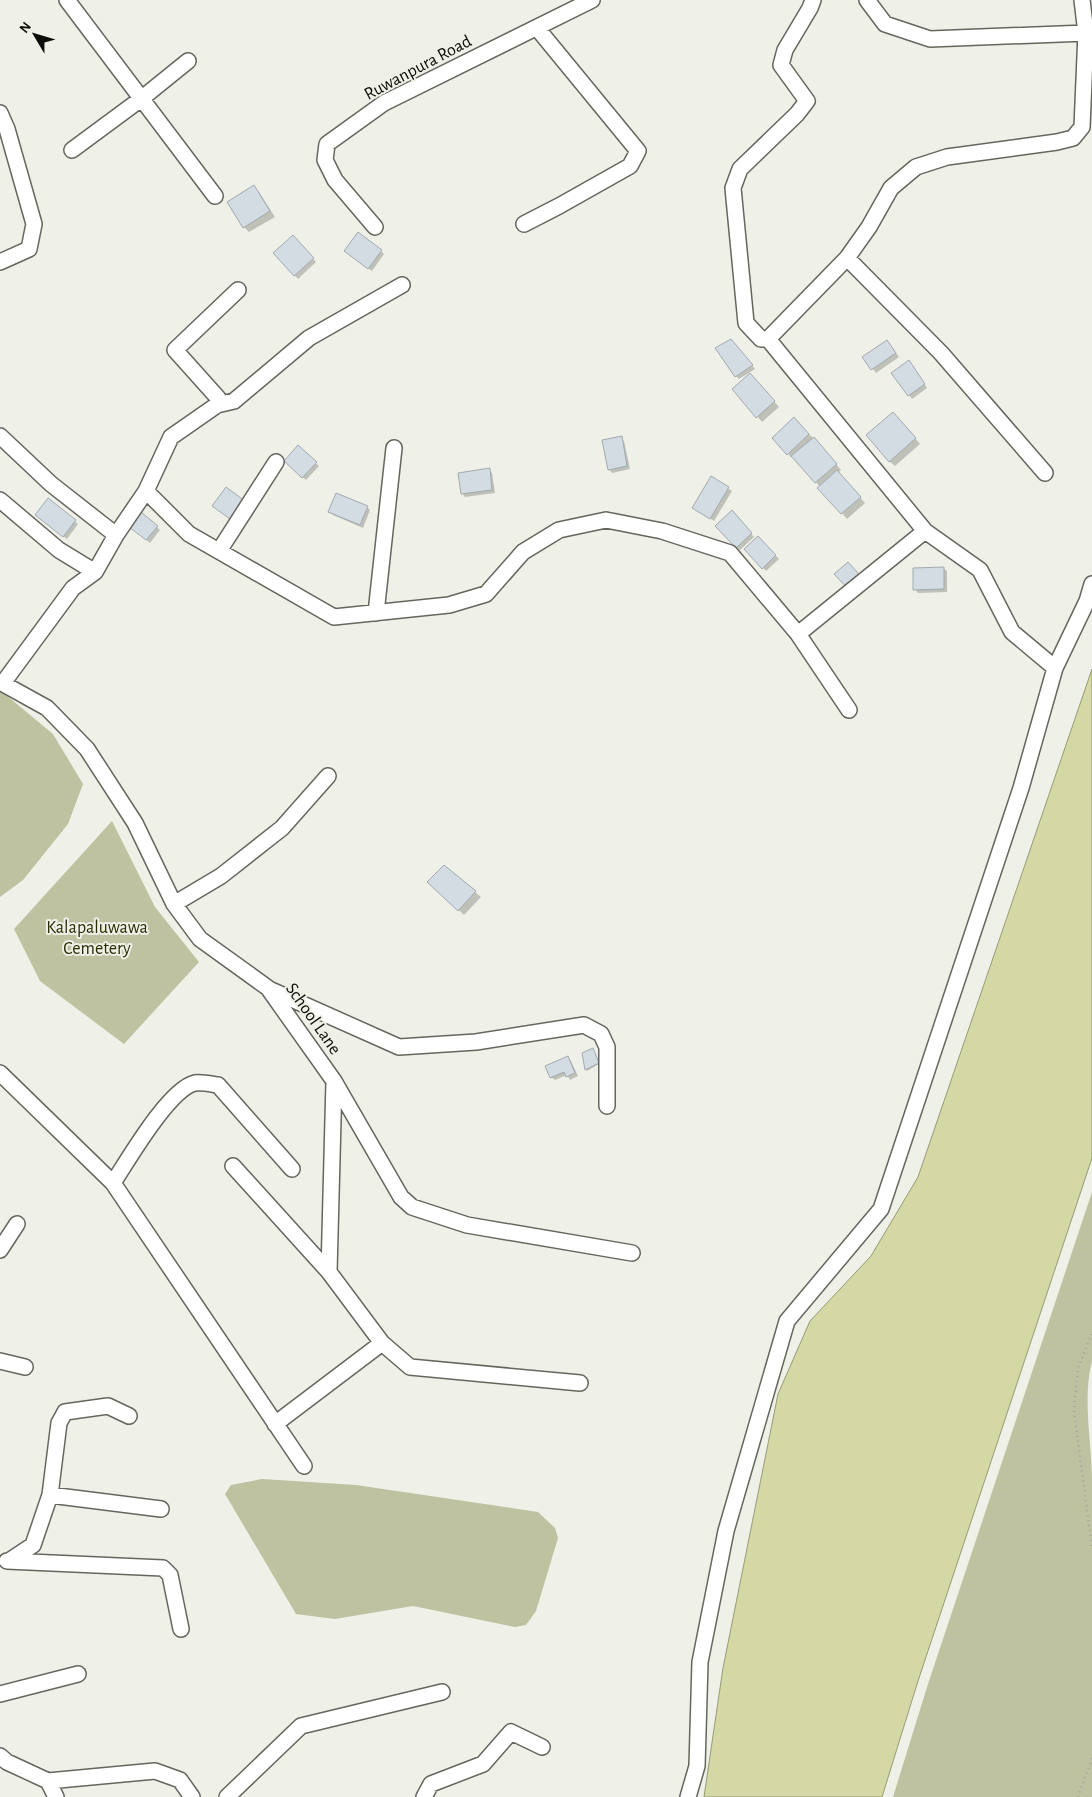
<svg xmlns="http://www.w3.org/2000/svg" width="1092" height="1797" viewBox="0 0 1092 1797" font-family="'Alegreya Sans',sans-serif">
  <style>
    .green { fill: #bec2a0 }
    .water { fill: #d3d8a4; stroke: #979b76 }
    .shadow { fill: #0003 }
    .building { fill: #d3dce2; stroke: #a2aab0 }
    .lines { fill: none; stroke-linecap: round; stroke-linejoin: round }
    .minor-casing { stroke: #65665e; stroke-width: 18 }
    .path { stroke: #a3a49d; stroke-width: 2.5; stroke-dasharray: 1 4; stroke-linecap: butt }
    .minor { stroke: #fff; stroke-width: 15 }
    .labels { text-anchor: middle; dominant-baseline: central; stroke-width: 4; stroke-linejoin: round; paint-order: stroke }
    .street-label { font-size: 18px; fill: #0c0c09; stroke: #eff0e7 }
    .park-label { font-size: 18px; fill: #2a2c03; stroke: #eff0e7 }
  </style>
  <rect width="100%" height="100%" fill="#eff0e7"/>
  <path class="green" d="M0 690 53 734 83 784 68 824 23 880 0 897Z
    M112 821 155 907 199 962 124 1044 40 981 14 929Z
    M1092 1192V1361C1082 1400 1092 1442 1092 1482 1092 1587 1092 1692 1092 1797H893L928 1684Z
    M262 1479 356 1485 538 1512 555 1528 558 1538 536 1611 526 1625 515 1627 413 1606 335 1619 296 1614 225 1494 231 1485Z"/>
  <path class="water" d="M1092 669V1158L918 1681 882 1797H704L723 1668 778 1394 810 1321 871 1256 918 1177Z"/>
  <path class="shadow" d="M254 186 259 192 275 217 249 232 244 227Z
    M293 237 316 262 298 279 275 253Z
    M381 251 384 254 372 271 349 254Z
    M887 341 899 357 876 373 864 357Z
    M734 344 755 369 739 379 736 376Z
    M912 365 927 388 912 399 893 373Z
    M755 379 779 407 762 422 733 389Z
    M898 418 920 444 895 466 889 461Z
    M794 419 819 444 841 470 838 473 865 503 847 519 793 455 791 457 773 438Z
    M621 438 624 441 630 469 612 473 609 469Z
    M298 447 319 466 306 480 285 461Z
    M489 470 492 473 495 493 465 497 462 493Z
    M712 478 732 491 714 521 694 508Z
    M48 500 78 524 67 539 40 518Z
    M367 507 370 510 363 528 333 515 330 512Z
    M732 512 754 537 740 550 717 526Z
    M157 527 160 530 150 543 134 530Z
    M758 537 779 559 766 571 745 549Z
    M847 563 869 586 858 597 836 574Z
    M943 568 947 571V592L918 593 915 589Z
    M444 867 481 897 464 915 434 887Z
    M594 1051 599 1064 587 1071 583 1054Z
    M568 1058 571 1061 578 1076 570 1080 567 1075 555 1080 551 1077Z"/>
  <path class="building" d="M254 185 270 211 243 228 227 202Z
    M358 232 382 250 368 269 344 251Z
    M293 235 314 258 294 276 273 253Z
    M731 339 753 365 735 377 715 348Z
    M887 340 896 353 871 370 862 357Z
    M909 360 925 384 908 396 891 373Z
    M750 373 775 401 756 418 732 389Z
    M893 412 916 438 889 462 866 435Z
    M794 417 809 434 787 455 772 438Z
    M622 436 627 466 608 470 602 440Z
    M814 437 837 464 815 483 791 456Z
    M298 445 317 462 302 478 284 461Z
    M490 468 492 490 461 494 458 473Z
    M837 470 861 497 841 514 817 488Z
    M711 476 729 487 710 519 692 508Z
    M226 487 245 501 230 519 212 506Z
    M336 493 368 506 360 525 328 512Z
    M48 498 76 520 63 537 35 515Z
    M732 510 752 533 736 548 715 526Z
    M141 512 158 526 146 540 129 527Z
    M758 536 776 555 762 569 744 549Z
    M848 562 867 583 854 595 834 574Z
    M944 567V589L913 590V568Z
    M444 865 476 891 458 911 427 882Z
    M593 1048 599 1063 585 1070 582 1053Z
    M568 1056 575 1073 566 1077 564 1072 550 1078 545 1066Z"/>
  <g class="lines">
    <defs>
      <path id="minor" d="M67 0 215 196
        M813 0 810 8 785 50 781 65 807 101 797 114 740 169 733 188 746 323 761 339H768L847 258 869 227 891 188 916 167 947 157 1057 142 1073 138 1082 127 1086 33 1082 0
        M867 0 885 24 930 39 1086 33
        M0 113 7 129 34 224 29 249 0 262
        M72 150 141 99 188 61
        M524 224 559 206 630 166 638 151 537 28
        M375 227 335 180 325 160 327 144 384 103 592 0
        M847 258 941 353 1045 473
        M768 339 925 531
        M217 405 234 401 309 338 402 285
        M0 436 51 484 116 535
        M146 491 171 437 217 405 218 398 175 350 238 290
        M0 500 59 550 95 572
        M219 551 276 462
        M376 613 394 448
        M798 634 849 710
        M0 682 47 708 87 749 135 823 174 904 200 939 268 988 334 1081 401 1197 412 1207 467 1225 632 1253
        M3 683 73 588 95 572 116 535 146 491 189 534 334 617 449 605 486 594 523 552 559 530 606 520 662 531 730 553 798 634 925 531 980 570 1012 632 1055 668
        M174 904 221 876 282 828 328 776
        M269 989 399 1047 476 1042 584 1025 601 1034 607 1047V1106
        M0 1073 113 1183 304 1466
        M233 1166 329 1272 382 1343 410 1367 580 1383
        M113 1183C128 1160 169 1089 195 1083 202 1082 211 1084 218 1085L292 1169
        M0 1250 17 1224
        M329 1272 334 1081
        M0 1361 25 1367
        M275 1424 382 1343
        M50 1495 161 1509
        M7 1561 163 1568 170 1575 181 1629
        M9 1561 33 1545 50 1495 59 1423 65 1412 108 1406 129 1416
        M0 1694 78 1674
        M0 1756 7 1762 48 1781 155 1771 180 1780 192 1797
        M48 1781 56 1797
        M227 1797 301 1726 442 1692
        M424 1797 431 1784 483 1764 511 1732 542 1747
        M688 1797 697 1766 700 1662 726 1531 787 1321 881 1209 1021 788 1055 668 1087 601 1092 584"/>
    </defs>
    <use href="#minor" class="minor-casing"/>
    <path class="path" d="M1092 1334 1078 1368 1074 1410 1092 1549
      M1078 1797 1092 1758"/>
    <use href="#minor" class="minor"/>
  </g>
  <g class="labels">
    <g class="street-label">
      <text transform="translate(418 68) rotate(-28)">Ruwanpura Road</text>
      <text transform="translate(313 1019) rotate(55)">School Lane</text>
    </g>
    <g class="park-label">
      <text x="97" y="928">Kalapaluwawa<tspan x="97" dy="21">Cemetery</tspan></text>
    </g>
  </g>
  <g transform="translate(35 35) rotate(308)" stroke="#eff0e7" stroke-width="4" paint-order="stroke">
  <path d="M0-4L9 19L0 12L-9 19Z" fill="#0c0c09"/>
  <text y="-8" font-size="14" font-weight="bold" text-anchor="middle" fill="#0c0c09">N</text>
  </g>
</svg>
